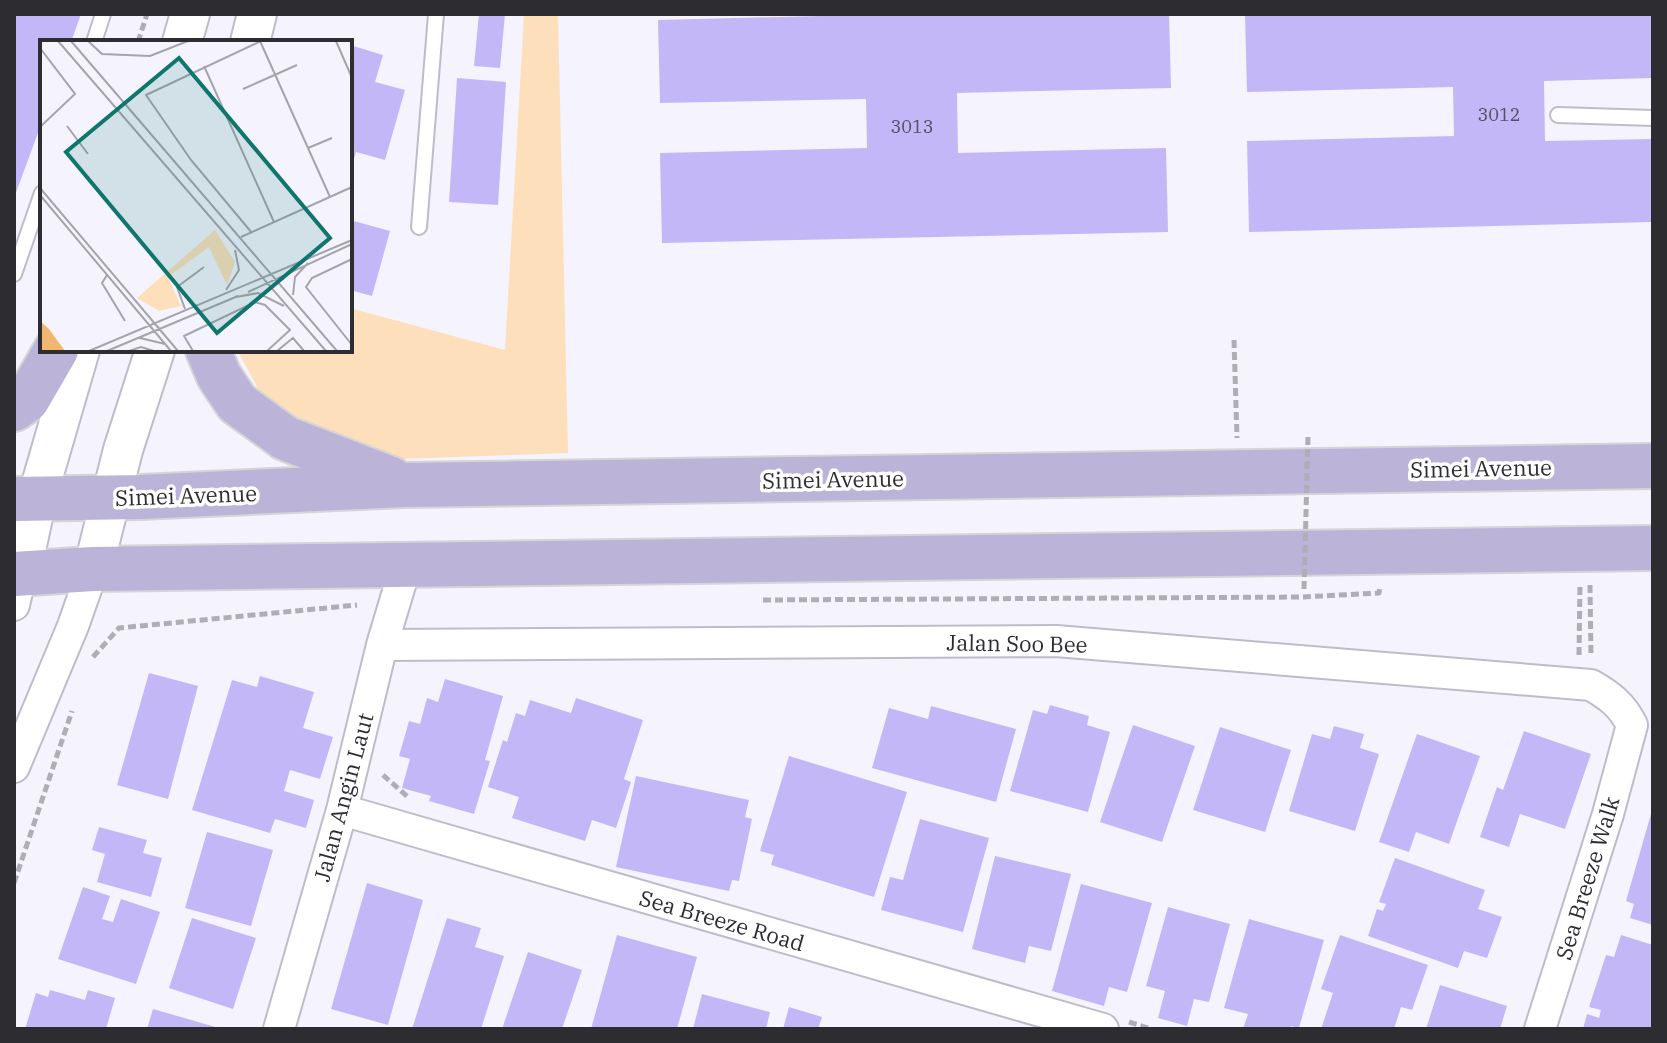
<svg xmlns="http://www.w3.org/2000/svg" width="1667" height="1043" viewBox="0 0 1667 1043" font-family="'IBM Plex Serif',serif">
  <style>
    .grass { fill: #fedfbb }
    .building { fill: #c4b7f7 }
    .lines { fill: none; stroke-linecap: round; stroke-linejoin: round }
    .service-casing { stroke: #bebcc8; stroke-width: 18 }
    .minor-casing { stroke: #bebcc8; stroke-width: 34 }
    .tertiary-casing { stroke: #bebcc8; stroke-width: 42 }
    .primary-casing { stroke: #d5d5d6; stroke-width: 48 }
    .path { stroke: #afaeb6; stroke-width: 5; stroke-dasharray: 8 4; stroke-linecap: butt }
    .service { stroke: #fff; stroke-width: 14 }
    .minor { stroke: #fff; stroke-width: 30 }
    .tertiary { stroke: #fff; stroke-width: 38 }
    .primary { stroke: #bbb3d8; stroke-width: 44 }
    .path-bridge { stroke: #afaeb6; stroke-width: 5; stroke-dasharray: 8 4; stroke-linecap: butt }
    .labels { text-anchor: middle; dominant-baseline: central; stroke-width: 7; stroke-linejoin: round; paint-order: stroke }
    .number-label { font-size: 18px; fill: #534f62 }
    .street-label { font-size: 22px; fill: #2d2c31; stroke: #fff }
    .inset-road { fill: none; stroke: #a5a4ac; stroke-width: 2 }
    .view { fill: #0f766e; fill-opacity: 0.15; stroke: #0f766e; stroke-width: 4 }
    .inset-edge { fill: none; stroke: #2d2c31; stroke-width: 4 }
  </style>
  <rect width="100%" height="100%" fill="#f5f4fe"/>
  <path class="grass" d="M524 14H558L568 453 402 459 299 420 259 390 237 350H350V308L505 350Z"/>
  <path class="building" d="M14 14H80V17L71 42H42V122L14 198Z
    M479 14H505L500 68 474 66Z
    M899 14H1169L1171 88 957 93 958 153 1166 148 1168 232 662 243 660 153 867 148 866 99 660 103 658 20Z
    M1245 14H1653V78L1544 81 1545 141 1653 139V222L1249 232 1247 141 1454 136 1453 87 1247 92Z
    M350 45 383 55 375 82 405 90 385 160 356 152 351 169Z
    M457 78 506 82 498 205 449 202Z
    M350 220 390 231 372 296 350 290Z
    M149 673 198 686 168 799 117 785Z
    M260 676 314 692 303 728 333 737 320 779 290 770 284 791 314 800 306 828 275 819 270 833 192 810 232 680 257 687Z
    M445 679 503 696 485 760 490 761 474 814 429 801 431 796 402 788 410 759 399 756 409 721 420 724 427 698 438 702Z
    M576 698 643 720 624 779 631 782 616 828 592 820 585 841 512 818 519 797 488 787 503 740 507 742 516 713 525 716 530 700 571 713Z
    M1050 705 1089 716 1087 725 1110 732 1088 812 1010 791 1033 710 1047 714Z
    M931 706 1016 729 996 802 872 768 889 708 928 719Z
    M1133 725 1195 746 1162 842 1100 822Z
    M1334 726 1364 734 1360 748 1379 754 1355 831 1289 811 1312 734 1330 739Z
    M1220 727 1291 750 1265 832 1193 810Z
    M1524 731 1591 754 1565 829 1520 814 1509 847 1480 837 1497 787 1503 790Z
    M1417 734 1480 756 1449 844 1416 832 1409 852 1379 842Z
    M789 756 907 792 874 897 771 865 774 855 760 851Z
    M636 776 749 800 745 817 752 819 739 881 732 880 729 891 616 867Z
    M1653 807V925L1630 918 1634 904 1626 901Z
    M920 819 989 838 963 932 881 910 890 877 903 880Z
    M99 827 147 840 143 853 162 858 151 897 97 882 105 854 92 850Z
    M207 832 273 850 251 926 185 908Z
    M995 856 1071 874 1051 951 1029 946 1025 963 972 949Z
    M1395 858 1485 890 1478 909 1502 917 1487 958 1464 951 1458 968 1368 936 1377 909 1383 911 1386 904 1379 902Z
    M367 883 423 900 388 1025 331 1009Z
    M1081 884 1152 903 1127 992 1109 987 1104 1006 1052 991Z
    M83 887 110 896 102 919 113 922 121 899 160 912 136 984 58 959Z
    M1168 907 1230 924 1209 1002 1194 999 1187 1026 1158 1018 1165 991 1146 986Z
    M192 918 256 938 233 1009 169 988Z
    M447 918 481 928 475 947 504 956 481 1029H412Z
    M1249 919 1324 940 1299 1028 1291 1026 1290 1029H1243L1248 1014 1224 1008Z
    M617 935 697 957 677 1029H591Z
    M1340 935 1428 965 1412 1010 1401 1007 1394 1029H1321L1333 993 1321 989Z
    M1621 935 1653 945V1029H1583L1587 1014 1599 1018 1601 1010 1589 1007 1606 955 1614 957Z
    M528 952 582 970 562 1029H502Z
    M1440 985 1507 1006 1500 1029H1426Z
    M50 990 85 1000 88 990 115 998 106 1029H25L36 993 48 997Z
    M702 994 770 1012 766 1029H693Z
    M789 1007 822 1017 818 1029H783Z
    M153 1009 219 1028V1029H147Z"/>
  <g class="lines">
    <defs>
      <path id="service" d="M94 42 103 14
        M1558 115 1653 118
        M419 227 436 14
        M14 274 42 193"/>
      <path id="minor" d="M14 605 21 574
        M382 645 1056 641 1591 685C1610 696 1622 705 1632 725L1608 814 1540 1029
        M14 767 73 626 93 569
        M342 810 1103 1029
        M279 1029 342 810 382 645 406 565"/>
      <path id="tertiary" d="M182 42 190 14
        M250 42 257 14
        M93 569 123 450 155 350
        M21 574 37 498 80 350"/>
      <path id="primary" d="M208 350 219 376 237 403 285 438 391 479
        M14 409 27 400 56 350
        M14 499 141 497 404 485 1653 466
        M14 574 93 569 1653 548"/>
    </defs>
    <use href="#service" class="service-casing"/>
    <use href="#minor" class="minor-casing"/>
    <use href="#tertiary" class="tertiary-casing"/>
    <use href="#primary" class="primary-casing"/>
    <path class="path" d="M138 42 147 14
      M1234 340 1237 438
      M1590 585 1591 656
      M763 600 1303 597 1379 593 1380 587
      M1579 655 1580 585
      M93 657 119 628 357 605
      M383 775 409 798
      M14 883 72 711
      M1129 1022 1151 1029"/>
    <use href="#service" class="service"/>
    <use href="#minor" class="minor"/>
    <use href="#tertiary" class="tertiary"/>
    <use href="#primary" class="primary"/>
    <path class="path-bridge" d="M1304 589 1308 436"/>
  </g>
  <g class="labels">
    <g class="number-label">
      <text x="1499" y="114">3012</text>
      <text x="912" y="126">3013</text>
    </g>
    <g class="street-label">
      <text transform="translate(1481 468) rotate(-1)">Simei Avenue</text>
      <text transform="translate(833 479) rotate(-1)">Simei Avenue</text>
      <text transform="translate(186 495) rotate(-2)">Simei Avenue</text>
      <text transform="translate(1017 643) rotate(1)">Jalan Soo Bee</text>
      <text transform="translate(343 797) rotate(-75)">Jalan Angin Laut</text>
      <text transform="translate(1587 878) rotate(-73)">Sea Breeze Walk</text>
      <text transform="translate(722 920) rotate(16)">Sea Breeze Road</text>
    </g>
  </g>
  <g transform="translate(40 40)">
    <rect width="312" height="312" fill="#f5f4fe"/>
    <path d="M175 190 195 222 187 245 169 207 128 237 141 266 119 271 97 258Z" fill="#fedfbb"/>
    <path d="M0 281 9 289 25 311H0Z" fill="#f1b66f"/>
    <path class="inset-road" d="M18 1 286 311M31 1 297 311M48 1 62 14 110 16 148 1M220 1 290 157M296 1 312 38M0 8 35 54 0 87M164 26 234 182M203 49 257 25M27 86 48 114M268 108 292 98M0 148 138 311M0 155 131 311M212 193 151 120 106 55 221 1M201 197 312 147M312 219 272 238 266 247 312 305M67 235 62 243 85 281M186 250 199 230 195 210M208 252 312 204M253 255 255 237 268 223M196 257 218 253 244 266M145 269 137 247 164 227M100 298 125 304M49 311 312 200M67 311 198 256M89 311 101 307 114 311M153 311 144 296 215 262 225 265 250 290 227 311M237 311 253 298 264 311"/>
    <path class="view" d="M139 18 290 198 177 293 26 112Z"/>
    <rect width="312" height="312" class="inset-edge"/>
  </g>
  <rect width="1667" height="1043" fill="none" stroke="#2d2c31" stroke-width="32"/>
</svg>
